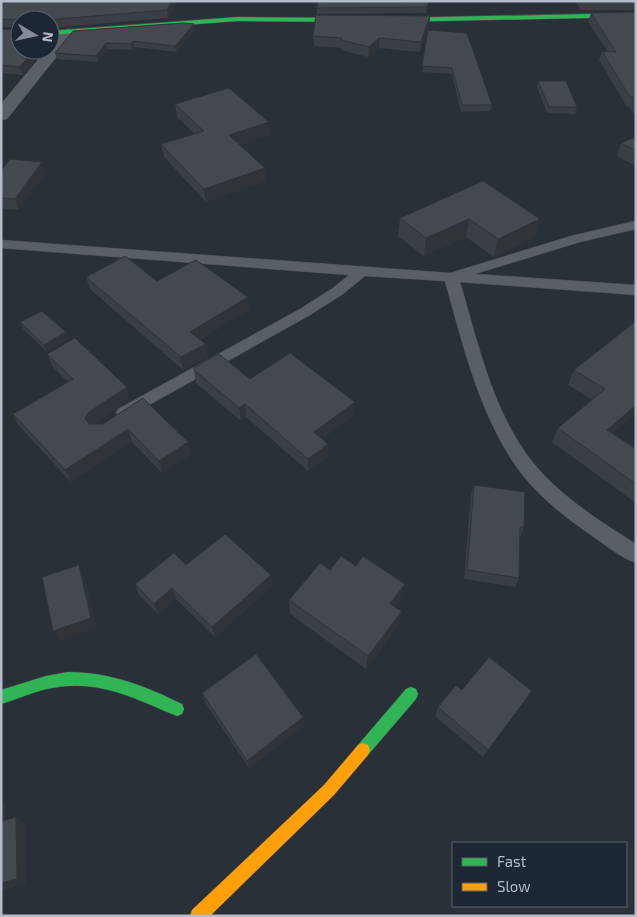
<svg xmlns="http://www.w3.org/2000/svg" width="637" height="917" viewBox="0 0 637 917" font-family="'Exo 2',sans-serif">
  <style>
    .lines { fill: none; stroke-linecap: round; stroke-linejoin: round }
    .lane-casing { stroke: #484c53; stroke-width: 1 }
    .street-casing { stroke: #484c53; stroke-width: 1 }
    .fast-casing { stroke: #484c53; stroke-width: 1 }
    .slow-casing { stroke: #484c53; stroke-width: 1 }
    .lane { fill: #5a5e66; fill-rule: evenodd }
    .street { fill: #5a5e66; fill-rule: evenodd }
    .fast { fill: #30b455; fill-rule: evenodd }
    .slow { fill: #ff9f0a; fill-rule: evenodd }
    .wall { fill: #3a3f45 }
    .shaded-wall { fill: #303338 }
    .building { fill: #444950; stroke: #303338 }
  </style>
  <rect width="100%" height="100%" fill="#2a3038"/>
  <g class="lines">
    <defs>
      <path id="lane" d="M636 221V229L580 242 475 274 636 285V295L460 282C479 346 495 423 542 473 569 502 603 523 636 544V563C619 557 603 543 588 533 562 515 536 494 518 469 479 414 463 345 445 281L365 276 343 294 310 315 124 419 118 417 116 413 118 409 300 309 333 288 349 275 1 248V240L450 273 571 236Z"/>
      <path id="street" d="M68 29 73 30 75 33 73 36 7 119 1 120V104L46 50H50C50 42 60 31 68 29Z"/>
      <path id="fast" d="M636 13V17L393 22 390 20 393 18Z
        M238 17 353 18 356 20 353 22 238 21 50 35V31Z
        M68 672C110 672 145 686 182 704L184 709 182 714 177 716C135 699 100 679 52 688 35 691 18 699 1 704V690L46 676Z
        M411 687 416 689 418 694 416 699 368 755 363 757 358 755 356 750 358 745 406 689Z"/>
      <path id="slow" d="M363 743 368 745 370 750 368 755 334 795 210 916H190L192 910 324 785 358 745Z"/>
    </defs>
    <use href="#lane" class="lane-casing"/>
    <use href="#street" class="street-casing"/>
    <use href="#fast" class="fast-casing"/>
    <use href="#slow" class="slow-casing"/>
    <use href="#lane" class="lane"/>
    <use href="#street" class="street"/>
    <use href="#fast" class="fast"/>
    <use href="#slow" class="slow"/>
  </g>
  <path class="wall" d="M1 1H178L168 18 50 28V20H20V50H44L23 75 1 73V29L19 30V28L1 27Z
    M575 1H636V10H581Z
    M429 6 426 13 317 14V8Z
    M636 12V114H633L630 107H627L599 60 602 51H607L588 22 591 13Z
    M430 16 429 26 420 52 379 48 368 57 341 50V48L314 46 313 36Z
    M194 24V30L176 52 134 47 132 50 107 49 98 62 57 59 55 53Z
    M428 30 492 105 490 111 461 112 452 74 422 72Z
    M538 81 577 107 575 114 547 113 537 87Z
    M175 104 269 122 270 135 239 145 266 181 206 202 164 157 161 144 195 134 177 117Z
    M636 137V166L617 156 621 143Z
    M1 171 45 173 19 210 1 209Z
    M483 181 535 237 494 257 466 237 424 256 398 236 400 218Z
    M86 277 157 281 248 297 249 309 200 340 206 344 208 357 183 370 90 289Z
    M636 321V413L613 433 636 449V503L552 442 558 428 592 400 568 385 574 370Z
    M20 322 69 339 47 352 23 329Z
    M47 354 130 399 94 424H103L143 398 191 454 162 473 132 442 71 482 19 426 13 414 68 382 53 367Z
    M194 370 250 379 354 415 322 439 328 457 308 471 246 417 241 421 196 383Z
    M474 485 524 527 520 537 519 578 515 587 464 579 471 495Z
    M186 565 272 586 215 637 176 599 158 614 139 595 135 584Z
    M330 570 402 599 396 607 399 625 366 669 290 614 289 600Z
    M462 690 526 700 483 757 435 716 438 707Z
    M202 693 303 717 304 726 249 768 205 702Z"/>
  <path class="shaded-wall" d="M172 1H178L168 18 167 10Z
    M429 1V6L426 13 427 7Z
    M430 16 429 26 420 52 421 42Z
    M194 24V30L176 52 175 46Z
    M50 31 53 39 50 44Z
    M379 38V48L368 57 369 47Z
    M133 41 134 47 132 50 130 44Z
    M106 43 107 49 98 62 96 56Z
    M34 50H44L23 75 20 67Z
    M269 122 270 135 230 148 229 135Z
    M42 162 45 173 19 210 15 199Z
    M265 168 266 181 206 202 204 189Z
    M469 219 466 237 424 256 426 238Z
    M540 219 535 237 494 257 498 239Z
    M248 297 249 309 193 344 190 332Z
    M66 332 69 339 47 352 44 345Z
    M206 344 208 357 183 370 181 357Z
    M127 387 130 399 94 424 90 431 85 418 89 412Z
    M355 402 354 415 314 445V432Z
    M245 404 246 417 241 421 239 408Z
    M636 405V413L601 444 607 430Z
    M128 429 132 442 71 482 65 470Z
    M188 442 191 454 162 473 159 461Z
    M328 444V457L308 471V459Z
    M79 565 84 576 97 628 60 641 53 631Z
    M271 575 272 586 215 637 212 627Z
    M405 584 402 599 388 618 390 604Z
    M172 588 176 599 158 614 154 604Z
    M402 611 399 625 366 669 368 656Z
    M532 691 526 700 483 757 488 750Z
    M303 717 304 726 249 768 247 761Z
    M1 800 5 803V828L1 826Z
    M16 817 25 823 26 884 1 891V883Z"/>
  <path class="building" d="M1 1H172L167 10 46 20H20V50H34L20 67 1 65V29L19 30V20L1 19Z
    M318 1H429L427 7 317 8Z
    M636 12V103L633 97H630L602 51 616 52 591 13Z
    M316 15 430 16 421 42 379 38 369 47 341 40 342 38 313 36Z
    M183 23 194 24 175 46 133 41 130 44 106 43 96 56 55 53 73 31Z
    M428 30 467 33 492 105H462L452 68 422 66Z
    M538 81H566L577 107H549Z
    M229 88 269 122 229 135 265 168 204 189 161 144 204 131 175 104Z
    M636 137V151L621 143Z
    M10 159 42 162 15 199 1 198V171Z
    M483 181 540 219 498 239 469 219 426 238 400 218Z
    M125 256 157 281 196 260 248 297 190 332 206 344 181 357 86 277Z
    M42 311 66 332 44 345 20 322Z
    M636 321V405L607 430 636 449V484L558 428 605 389 574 370Z
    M75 338 127 387 89 412 85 418 89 424H103L143 398 188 442 159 461 128 429 65 470 13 414 73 379 47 354Z
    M290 353 355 402 314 432 328 444 308 459 245 404 239 408 194 370V368L219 354 250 379Z
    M474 485 525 492 524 527H520L519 578 467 570Z
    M225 534 271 575 212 627 172 588 154 604 135 584 174 553 186 565Z
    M341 556 356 566 363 556 405 584 390 604 402 611 368 656 289 600 320 563 330 570Z
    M79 565 91 618 53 631 42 577Z
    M256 654 303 717 247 761 202 693Z
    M489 657 532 691 488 750 438 707 456 685 462 690Z
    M16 817 17 879 1 883V821Z"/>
  <rect width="637" height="917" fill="none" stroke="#b4bcc9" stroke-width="5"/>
  <rect x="452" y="842" width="175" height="65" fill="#1d2633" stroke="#59626f"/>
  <rect x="462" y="858" width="25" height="8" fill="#30b455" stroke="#59626f"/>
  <text x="497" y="867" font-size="15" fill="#b4bcc9">Fast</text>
  <rect x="462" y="883" width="25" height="8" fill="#ff9f0a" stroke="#59626f"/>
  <text x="497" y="892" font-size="15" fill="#b4bcc9">Slow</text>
  <g transform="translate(35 35) rotate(99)"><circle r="24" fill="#1d2633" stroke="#59626f"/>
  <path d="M0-4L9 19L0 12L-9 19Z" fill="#848b96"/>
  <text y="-8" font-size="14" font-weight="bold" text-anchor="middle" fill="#b4bcc9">N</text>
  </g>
</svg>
